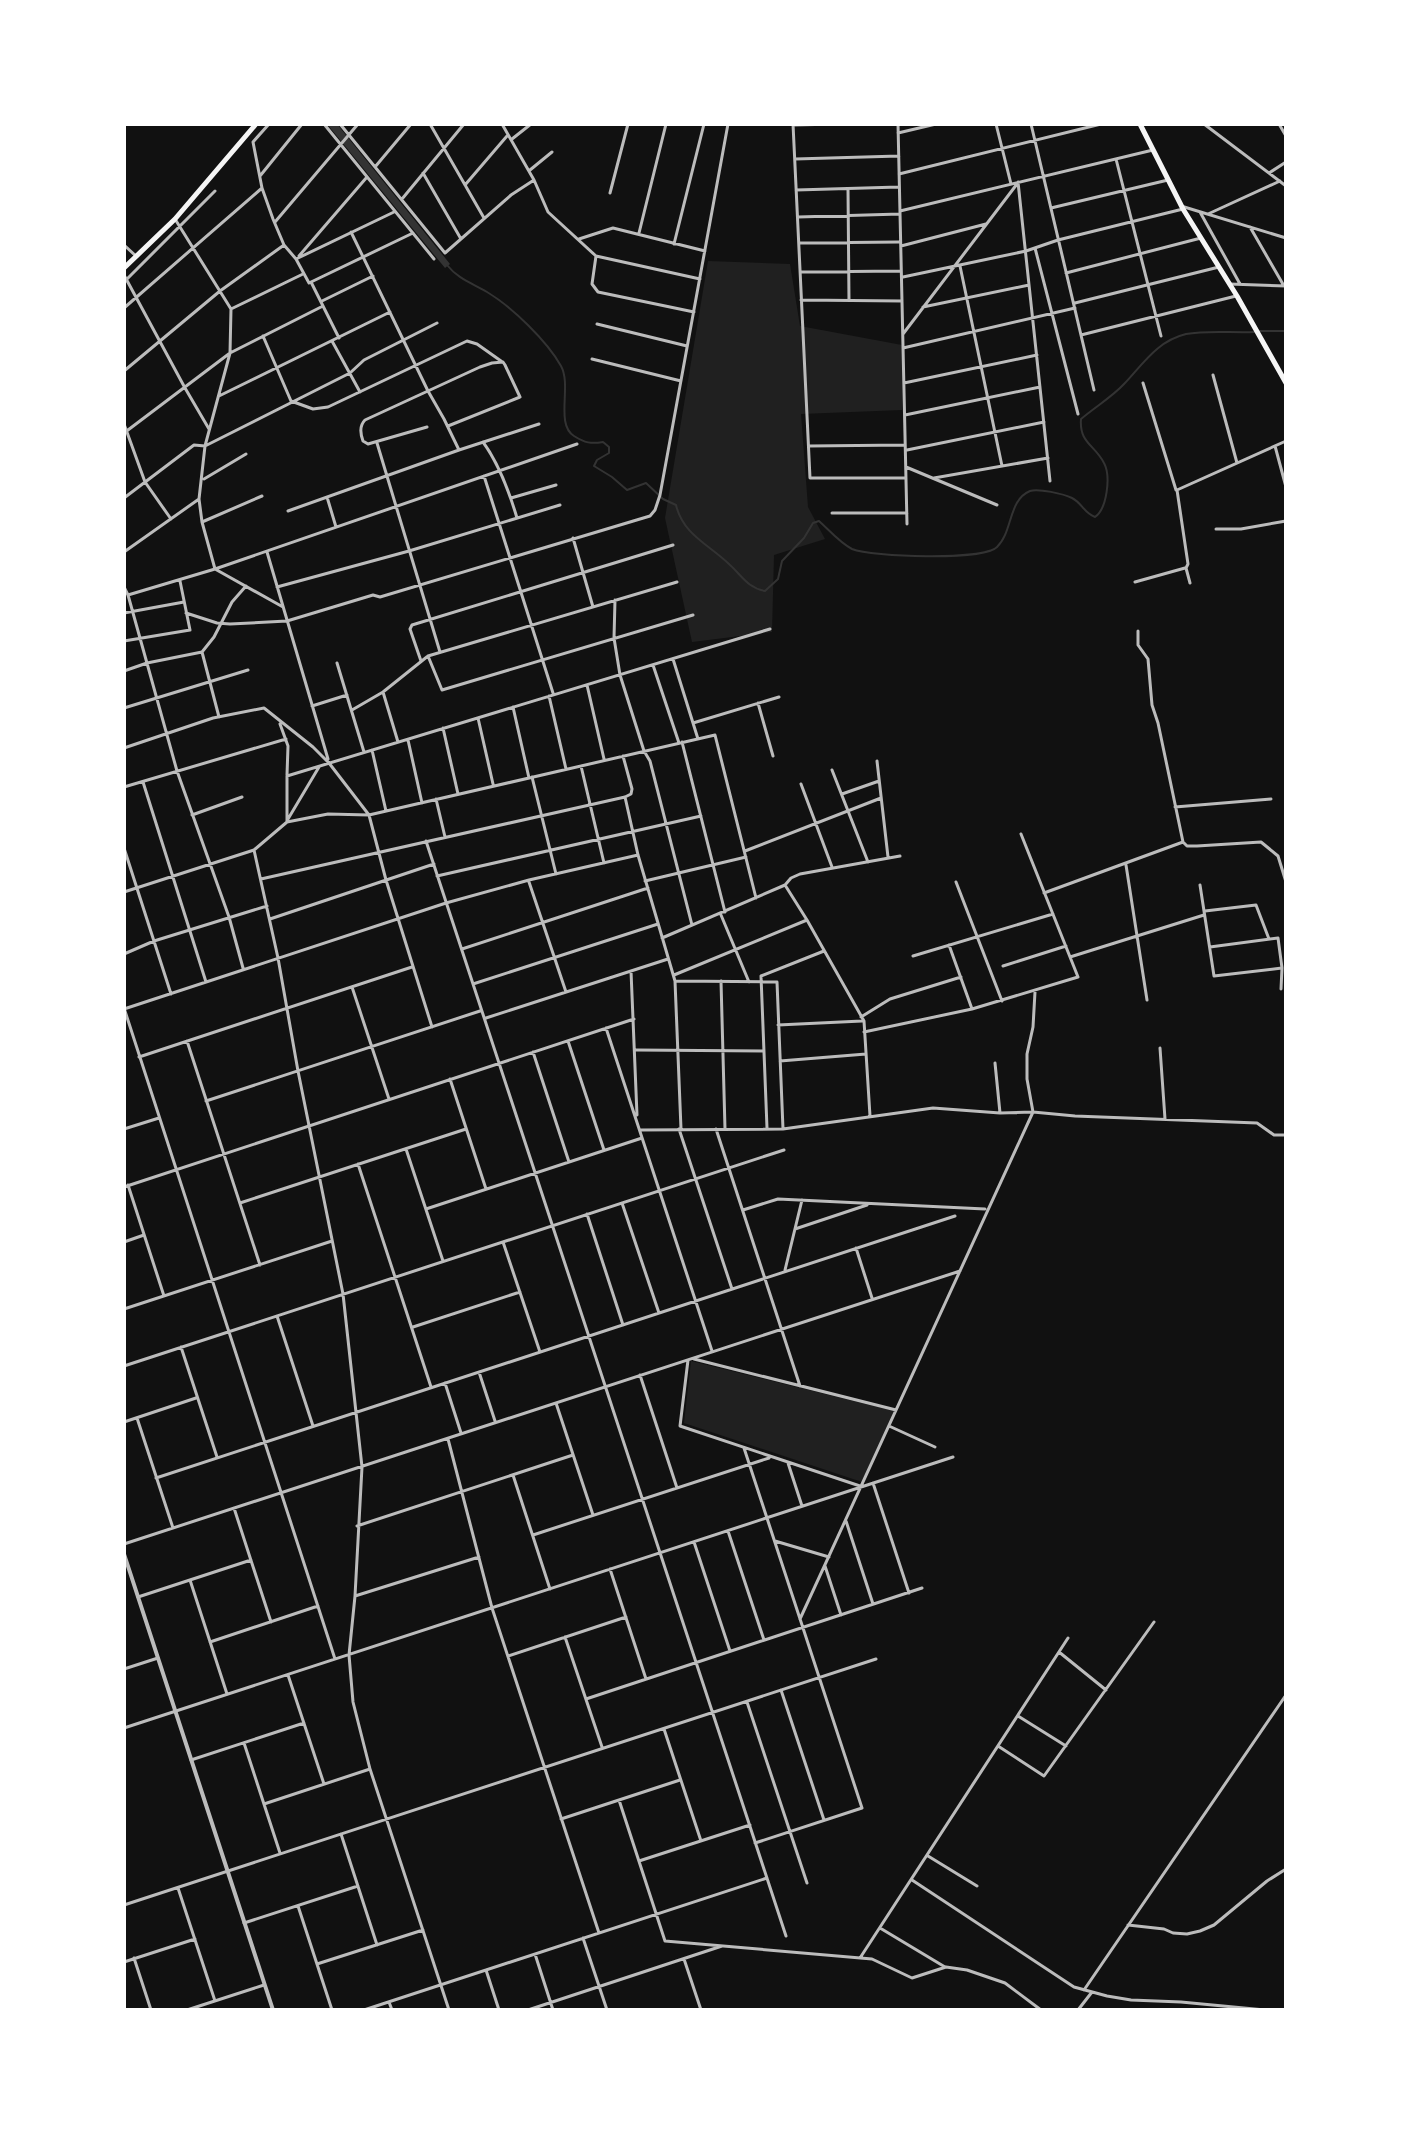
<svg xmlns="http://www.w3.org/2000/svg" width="1410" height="2134" viewBox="0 0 1410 2134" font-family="'Roboto Condensed',sans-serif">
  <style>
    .green { fill: #202020 }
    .water { fill: #333 }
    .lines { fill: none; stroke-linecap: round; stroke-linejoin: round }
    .stream { stroke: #333; stroke-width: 2 }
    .minor { stroke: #bcbcbc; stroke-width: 3 }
    .tertiary { stroke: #bcbcbc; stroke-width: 4 }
    .primary { stroke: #f5f5f5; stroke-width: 5 }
    .trunk { stroke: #f5f5f5; stroke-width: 5 }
  </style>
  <rect width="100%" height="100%" fill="#111"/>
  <path class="green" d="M708 261 790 264 800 326 902 345V410L801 414 808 507 825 539 774 555 772 632 692 642 665 518Z
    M691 1361 894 1411 862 1482 684 1423Z"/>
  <path class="water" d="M327 124H337L450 264 445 268Z"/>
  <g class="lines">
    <path class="stream" d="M447 265C458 279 472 283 487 292 512 307 547 341 561 366 572 386 555 424 574 436 585 443 591 444 603 442L609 447V453L597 460 594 466 612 477 627 490 646 483 663 499 676 505C683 535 710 545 730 565 742 576 748 588 765 591L778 579 782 561 804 538 813 523 819 521C829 530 840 543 852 549 872 557 983 561 997 547 1013 532 1008 500 1030 491 1038 488 1064 494 1072 498 1082 503 1084 513 1095 517 1107 509 1111 476 1104 463 1095 445 1079 443 1081 419 1095 407 1112 397 1124 384 1143 364 1157 341 1186 334 1208 330 1232 333 1254 332
      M1260 331H1286"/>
    <path class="minor" d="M269 124 253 142 262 188 273 219 284 245 296 259 309 283 413 233
      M324 124 434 259
      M340 124 445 253 511 195 534 180
      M430 124 484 218
      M502 124 534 180 548 212 596 256 700 279
      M793 124 810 478H906
      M898 124 907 524
      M996 124 1011 184
      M1031 124 1094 390
      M1204 124 1286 186
      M1279 124 1286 136
      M793 125 837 124
      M898 133 936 124
      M512 139 531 124
      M795 159 899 156
      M1116 159 1161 336
      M375 167 411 124
      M530 170 552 152
      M423 173 461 239
      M1269 173 1286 162
      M899 174 1101 124
      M260 176 302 124
      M1018 182 1050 481
      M465 185 507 136
      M848 189 849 300
      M796 190 899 187
      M610 193 628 124
      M402 199 464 124
      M1181 206 1286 238
      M1051 208 1168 180
      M900 211 1153 150
      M1200 212 1240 284
      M1208 214 1280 181
      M798 217 900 214
      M175 219 231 309 230 353 205 446 199 499 202 522 215 569 283 607
      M275 222 358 124
      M1250 227 1284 286
      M351 232 428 391 444 419 459 450
      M639 233 666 124
      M579 239 613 228 705 251
      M799 243 899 242
      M674 244 704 124
      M124 245 136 256
      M901 246 986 224
      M1035 248 1078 414
      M299 256 367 177
      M596 256 592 284 598 292 694 312
      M296 259 394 212
      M960 266 1002 466
      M800 272 900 271
      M1066 273 1201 238
      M124 275 185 388 209 429
      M903 277 1026 251 1058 240 1183 209
      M124 282 215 191
      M311 282 339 338
      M1229 284 1286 286
      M801 300 902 301
      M322 301 373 276
      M1075 303 1219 267
      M923 307 1029 285
      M124 308 262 188
      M231 309 303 274
      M597 324 687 346
      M903 334 1017 184
      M1081 335 1236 296
      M263 336 291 401 313 409 328 407 467 341 477 344 501 361
      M332 341 360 392
      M903 348 1075 308
      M592 359 681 381
      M124 371 220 291 284 245
      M1213 375 1237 463
      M904 383 1037 355
      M1143 383 1176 490
      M219 396 390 312
      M905 415 1040 387
      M124 424 145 482 171 519
      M427 427 368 444 363 441C360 433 359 426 365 420L480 367 492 363 503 362 505 365 520 397 448 426
      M124 433 230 353 323 306
      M483 442C499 464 509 491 517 518
      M377 443 440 652
      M809 446 905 445
      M1275 446 1286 487
      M907 450 1044 422
      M906 467 997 505
      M484 476 553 693
      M934 478 1048 458
      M204 479 246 454
      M327 497 336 527
      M124 498 194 445 205 446 350 373 364 360 437 323
      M511 498 556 485
      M288 511 459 450 539 424
      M832 513H907
      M202 522 262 496
      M1216 529H1241L1286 521
      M573 538 593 607
      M124 552 199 499
      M267 552 328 759
      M1135 582 1185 568
      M1190 583 1186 568 1188 564 1177 490 1286 441
      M124 587 128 595 177 771 229 917 243 968
      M277 587 409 551 560 505
      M128 595 215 569 577 444
      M615 600 614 638 620 675 644 751 650 761 692 925
      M124 613 184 602
      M186 613 217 623 230 624 287 621 373 595 380 597 650 516 655 510 660 495 728 124
      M1138 631V645L1148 659 1152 705 1158 723 1183 842
      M124 641 190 630 180 581
      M202 652 219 717
      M428 656 442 690 693 615
      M673 659 698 739
      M421 661 410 629 412 625 673 545
      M337 663 364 752
      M653 665 679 743
      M124 671 147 663 202 652 214 637 232 602 246 586
      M587 685 604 759
      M383 692 398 742
      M549 696 566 769
      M758 703 773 756
      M312 706 347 695
      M513 707 529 778
      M124 708 248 670
      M352 710 383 692 428 656 677 582
      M478 718 493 784
      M693 723 779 697
      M280 724 288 746 287 775
      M443 728 458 794
      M408 740 422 803
      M682 742 725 912
      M124 748 213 718 264 708 313 747 329 763 369 815 386 880 432 1027
      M372 750 386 811
      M877 761 888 857
      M581 766 604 863
      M832 770 868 862
      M532 777 556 874
      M143 782 206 982
      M801 784 832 867
      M124 787 286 739
      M842 794 879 781
      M625 797 638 855 675 981 681 1129
      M436 799 445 837
      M1175 807 1271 799
      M192 815 242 797
      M288 819 319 767
      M287 822V776L770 629
      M426 841 786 1936
      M124 848 171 994
      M254 850 278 958 298 1071 343 1294 362 1467 355 1596 349 1655 353 1702 370 1769 449 2010
      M745 851 881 798
      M1126 865 1147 1000
      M437 876 701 816
      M261 879 625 797 631 794 632 789 623 756
      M645 881 746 857
      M529 882 566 992
      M956 882 1002 1001
      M785 885 807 920 864 1021 870 1116
      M1200 885 1214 976 1282 968
      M124 892 254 850 287 822 328 814 369 815 715 735 756 898
      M1044 893 1183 842 1187 846H1197L1261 842 1278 856 1286 882
      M1205 911 1256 905 1269 939
      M721 915 749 982
      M270 919 434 864
      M662 938 785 885 791 878 800 874 900 856
      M949 945 972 1009
      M1210 947 1278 938 1282 968 1281 989
      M462 949 648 888
      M124 954 154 941 267 906
      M913 956 1053 914
      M1070 957 1204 915
      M1003 966 1066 946
      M631 971 637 1115
      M674 975 807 920
      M675 981 777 982 783 1129
      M721 981 725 1129
      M473 984 658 924
      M352 987 389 1099
      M124 1008 335 1659
      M124 1009 446 903 529 880 638 855
      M861 1017 890 999 961 977
      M486 1018 668 959
      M778 1025 862 1021
      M606 1028 712 1351
      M864 1032 972 1009 1078 977 1021 834
      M187 1041 260 1265
      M568 1041 604 1150
      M1160 1048 1165 1119
      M636 1050 764 1051
      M533 1052 569 1162
      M139 1057 412 967
      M780 1061 866 1054
      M995 1063 1000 1113
      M450 1079 486 1189
      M206 1101 480 1011
      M767 1128 761 976 824 951
      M124 1129 159 1118
      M679 1129 732 1289
      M716 1129 800 1386
      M640 1130 783 1129 933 1108 1000 1113 1033 1112 1075 1116 1257 1123 1274 1135H1286
      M406 1149 443 1261
      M358 1164 431 1387
      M128 1185 164 1296
      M124 1187 634 1019
      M240 1203 466 1129
      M622 1203 659 1313
      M426 1209 642 1138
      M743 1210 778 1199 985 1209
      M587 1214 623 1325
      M795 1229 867 1205
      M124 1242 144 1235
      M503 1242 540 1352
      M856 1248 872 1298
      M785 1270 802 1200
      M124 1309 332 1241
      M277 1316 313 1426
      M413 1327 520 1292
      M181 1347 217 1457
      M694 1359 896 1410
      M688 1360 680 1426 860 1486
      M124 1366 784 1150
      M479 1372 495 1421
      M640 1375 677 1488
      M445 1383 461 1433
      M556 1403 593 1515
      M137 1418 173 1528
      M124 1422 196 1398
      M889 1426 935 1447
      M448 1439 492 1608 599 1933
      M744 1448 862 1808 755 1843
      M788 1463 802 1506
      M513 1475 550 1589
      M156 1478 955 1216
      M873 1483 909 1593
      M234 1508 271 1622
      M846 1521 873 1604
      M357 1526 573 1455
      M728 1531 764 1640
      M533 1535 769 1458
      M775 1541 829 1557
      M694 1542 730 1651
      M124 1544 960 1271
      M825 1566 841 1615
      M610 1569 646 1679
      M190 1580 227 1694
      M355 1596 479 1557
      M138 1597 251 1560
      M800 1619 1033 1112 1027 1079V1054L1033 1027 1035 992
      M565 1637 602 1747
      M210 1642 318 1606
      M1059 1652 1106 1690
      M508 1656 626 1617
      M124 1669 158 1658
      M288 1675 324 1784
      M781 1690 824 1820
      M586 1699 922 1588
      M747 1702 807 1883
      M1018 1716 1066 1746
      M124 1728 953 1457
      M664 1729 701 1841
      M244 1743 280 1853
      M998 1746 1044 1776 1154 1622
      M191 1760 304 1723
      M619 1800 665 1941 872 1959 912 1978 946 1967 967 1970 1005 1983 1041 2010
      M264 1804 370 1769
      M561 1819 680 1780
      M341 1834 377 1945
      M928 1856 977 1886
      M639 1861 750 1825
      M912 1880 1074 1987 1107 1996 1131 2000 1181 2002 1265 2010
      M178 1888 215 2001
      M124 1905 876 1659
      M298 1906 332 2010
      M244 1923 358 1886
      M1128 1925 1164 1929 1173 1933 1187 1934 1200 1931 1214 1925 1267 1881 1286 1869
      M880 1928 945 1967
      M583 1938 607 2010
      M535 1954 553 2010
      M134 1958 151 2010
      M860 1958 1068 1638
      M684 1959 701 2010
      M124 1962 195 1939
      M317 1964 423 1930
      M486 1970 499 2010
      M1084 1990 1286 1695
      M389 2002 392 2010
      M187 2010 264 1985
      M364 2010 767 1878
      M528 2010 722 1946
      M1078 2010 1092 1992"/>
    <path class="tertiary" d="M124 1554 273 2010"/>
    <path class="primary" d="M1140 124 1183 209 1237 296 1286 383"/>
    <path class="trunk" d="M124 268 175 219 256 124"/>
  </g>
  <rect width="1410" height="2134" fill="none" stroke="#ffffff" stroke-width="252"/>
</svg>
